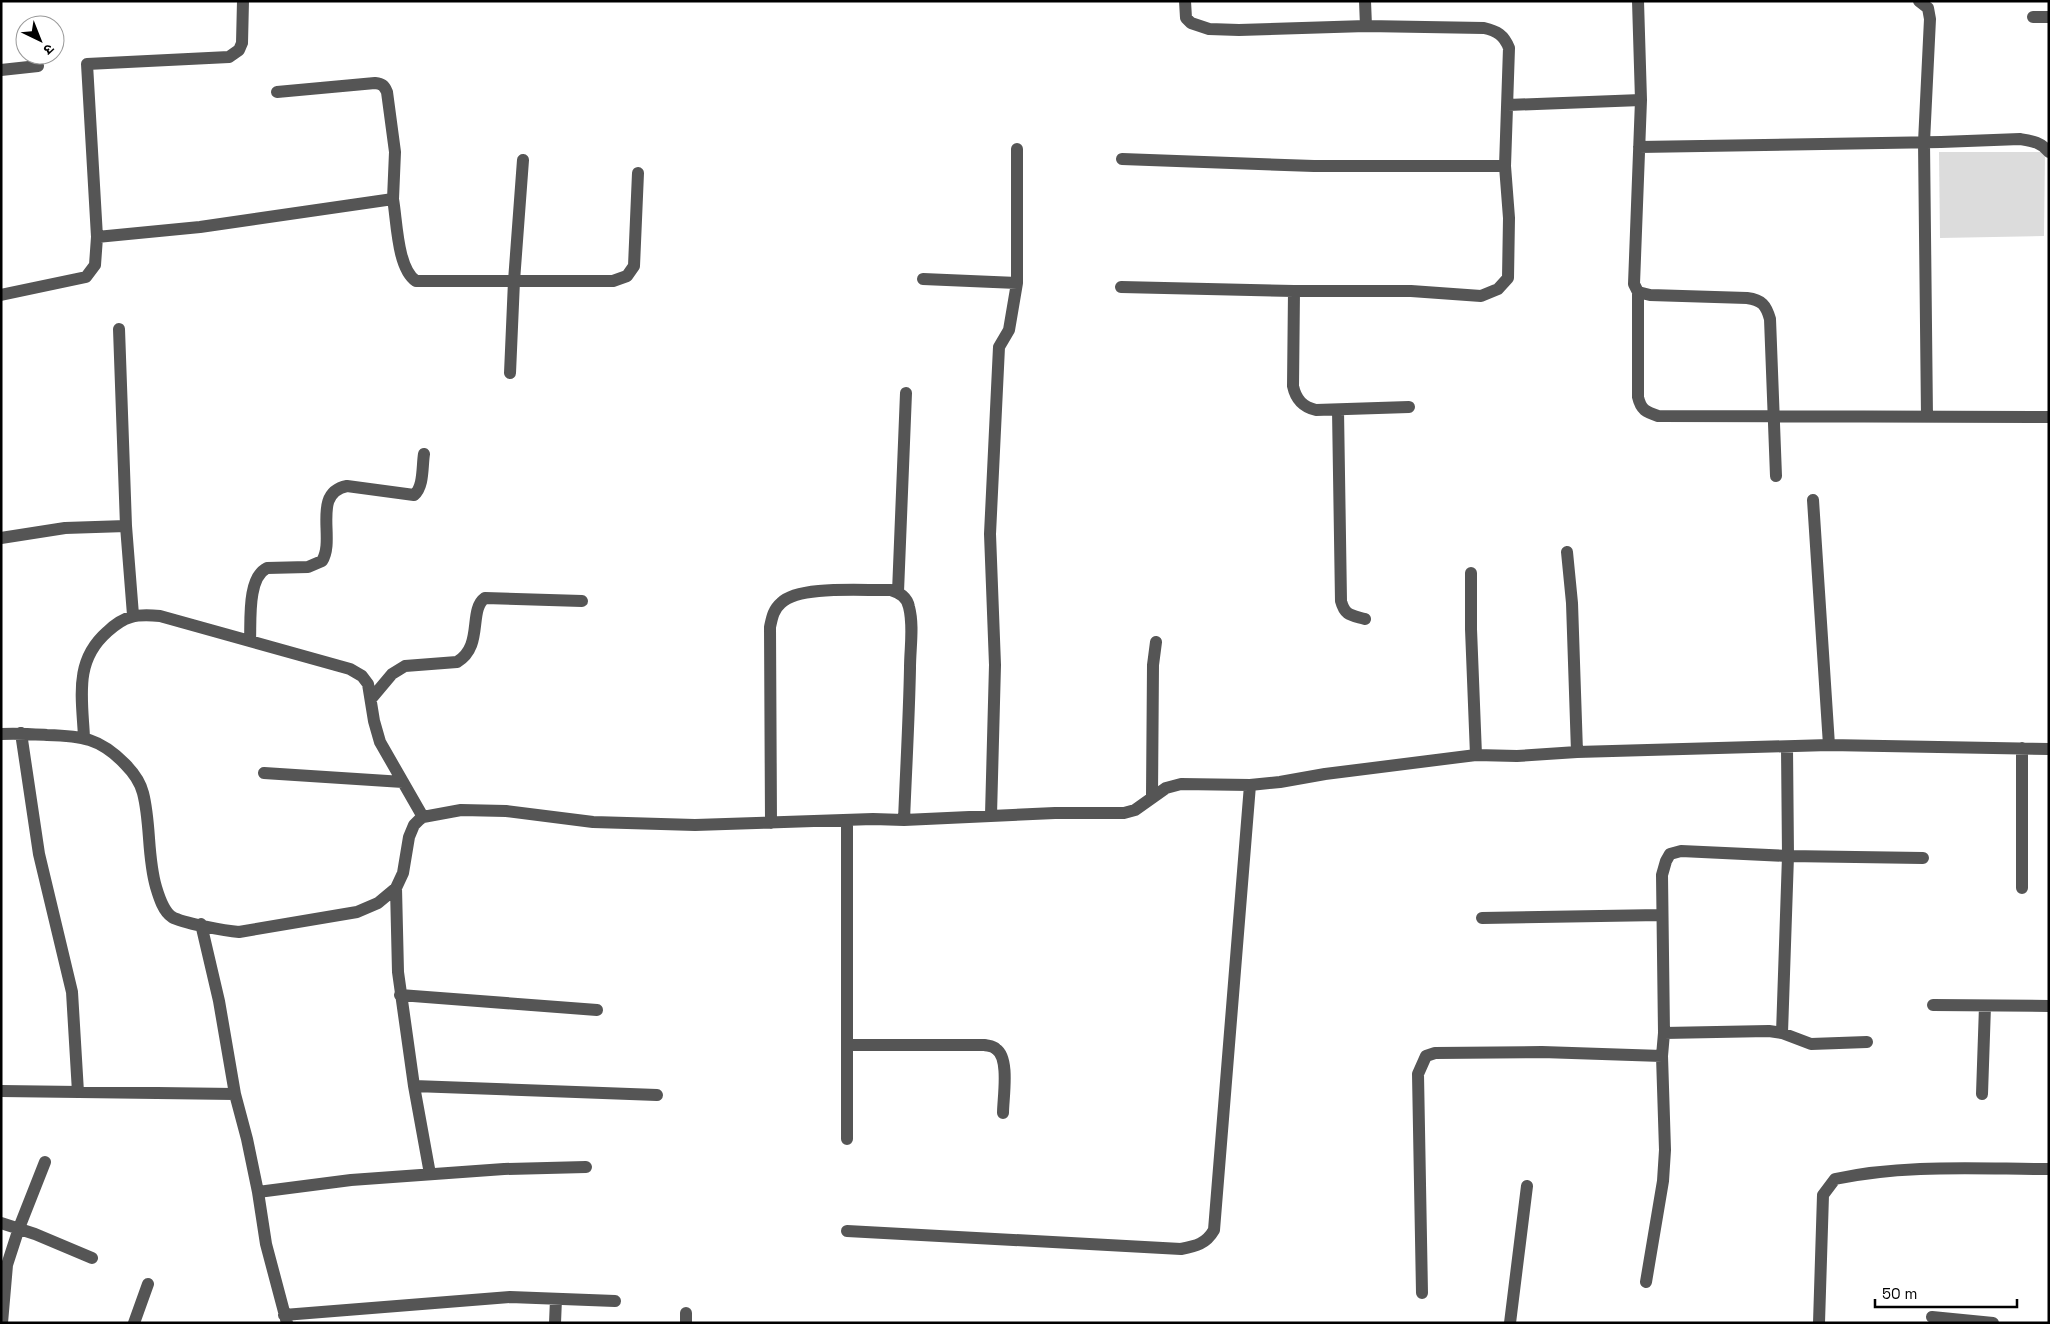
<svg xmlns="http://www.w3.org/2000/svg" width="2050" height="1324" viewBox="0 0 2050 1324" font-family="'Space Grotesk','Noto Sans Devanagari',sans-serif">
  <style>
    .green { fill: #dcdcdc }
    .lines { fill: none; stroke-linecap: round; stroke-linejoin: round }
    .minor { stroke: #555; stroke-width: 12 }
  </style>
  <rect width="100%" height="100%" fill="#fff"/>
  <path class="green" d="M1939 152H2045L2044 236 1940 238Z"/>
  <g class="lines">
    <path class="minor" d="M243 1 242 43 239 50 229 57 87 64 97 237 200 227 393 199 395 152 387 92C384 85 382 84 375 83L277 92
      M1365 1 1366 26
      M1638 1 1641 100 1634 284 1638 292 1650 295 1747 298C1762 300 1766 305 1770 319L1776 476
      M1919 1 1928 8 1930 19 1924 142 1927 417
      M2033 17H2049
      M1 70 38 66
      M1508 105 1641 100
      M1639 147 1941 142 2020 139C2032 141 2041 142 2049 152
      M1122 159 1314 166H1505
      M393 199C397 221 397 268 416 281H613L627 276 634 266 638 173
      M923 279 1017 283
      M1121 287 1294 291H1411L1481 296 1498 289 1508 278 1509 218 1505 166 1509 48C1504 35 1497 31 1484 28L1366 26 1239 30 1209 29 1191 23 1186 18 1185 1
      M1294 291 1293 386C1296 400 1303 407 1316 410L1409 407
      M1638 292V397C1641 410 1646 412 1658 416L2049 417
      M1 295 86 277 95 265 97 237
      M119 329 126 526 133 615
      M510 373 514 281 523 160
      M1338 410 1341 601C1345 616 1351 615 1365 619
      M1813 500 1829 745
      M1 538 65 528 126 526
      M1567 552 1572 603 1577 752
      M1471 573V629L1476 755
      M898 592 906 393
      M250 641C251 621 247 578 267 568L308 567 322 561C336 539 311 493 347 486L414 495C424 487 422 466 424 454
      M371 699 392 674 405 666 457 662C484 646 468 610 485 598L582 601
      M21 733 39 854 72 992 78 1092
      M1 734C17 733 31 734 47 735 82 736 100 738 125 764 134 773 140 781 143 793 151 824 147 856 156 887 159 897 163 911 172 917 182 923 226 931 239 932L357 912 378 903 396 888 403 873 409 837 414 825 419 820 423 817 461 810 506 811 593 822 695 825 873 819 904 820 1055 813H1124L1135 810 1166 788 1181 784 1250 785 1280 782 1325 774 1476 755 1517 756 1577 752 1829 745 2049 749
      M84 737C82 697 74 661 107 632 125 615 136 614 160 616L350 669 362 676 368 684 374 721 380 742 423 817
      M264 773 403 782
      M1152 796 1153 665 1156 642
      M991 815 995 665 990 534 999 347 1009 330 1017 283V149
      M771 823 770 627C772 618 773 610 781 603 799 585 864 591 891 590 900 593 907 597 909 607 914 626 910 648 910 668 909 719 906 770 904 820
      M396 888 398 972 414 1086 657 1095
      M2022 888V748
      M1482 918 1661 915
      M201 924 219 1001 235 1094 247 1139 258 1192 266 1244 287 1323
      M400 995 597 1010
      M1933 1005 2049 1006
      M1664 1033 1769 1031 1782 1033 1811 1044 1867 1042
      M1782 1033 1788 856 1787 747
      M848 1045H985C988 1046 993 1046 996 1049 1010 1058 1003 1098 1003 1113
      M414 1086 430 1174
      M1 1091 235 1094
      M1982 1094 1985 1006
      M847 1139V821
      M258 1192 351 1180 504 1169 586 1167
      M1 1223 35 1234 92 1258
      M847 1231 1181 1249C1196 1246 1206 1244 1214 1230L1250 785
      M1646 1282 1663 1181 1665 1150 1662 1056 1664 1033 1662 875 1666 861 1670 854 1681 851 1788 856 1923 858
      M1422 1293 1418 1074 1426 1056 1435 1053 1542 1052 1662 1056
      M686 1313V1323
      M284 1315 510 1297 615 1301
      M1932 1317 1993 1323
      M2 1323 7 1265 19 1228 45 1162
      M134 1323 148 1284
      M555 1323 556 1299
      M1510 1323 1527 1186
      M1819 1323 1823 1195 1835 1179C1905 1164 1978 1169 2049 1169"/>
  </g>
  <rect width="2050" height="1324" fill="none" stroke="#000000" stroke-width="5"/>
  <g transform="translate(40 40) rotate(137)"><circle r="24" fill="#ffffff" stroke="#999999"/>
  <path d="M0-4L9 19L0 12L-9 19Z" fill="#000000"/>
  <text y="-8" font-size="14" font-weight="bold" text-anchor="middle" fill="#000000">उ</text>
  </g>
  <path d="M1875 1299v8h142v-8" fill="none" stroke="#000000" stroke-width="2.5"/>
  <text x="1882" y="1299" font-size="15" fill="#000000" stroke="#ffffff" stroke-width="4" paint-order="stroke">50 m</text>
</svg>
